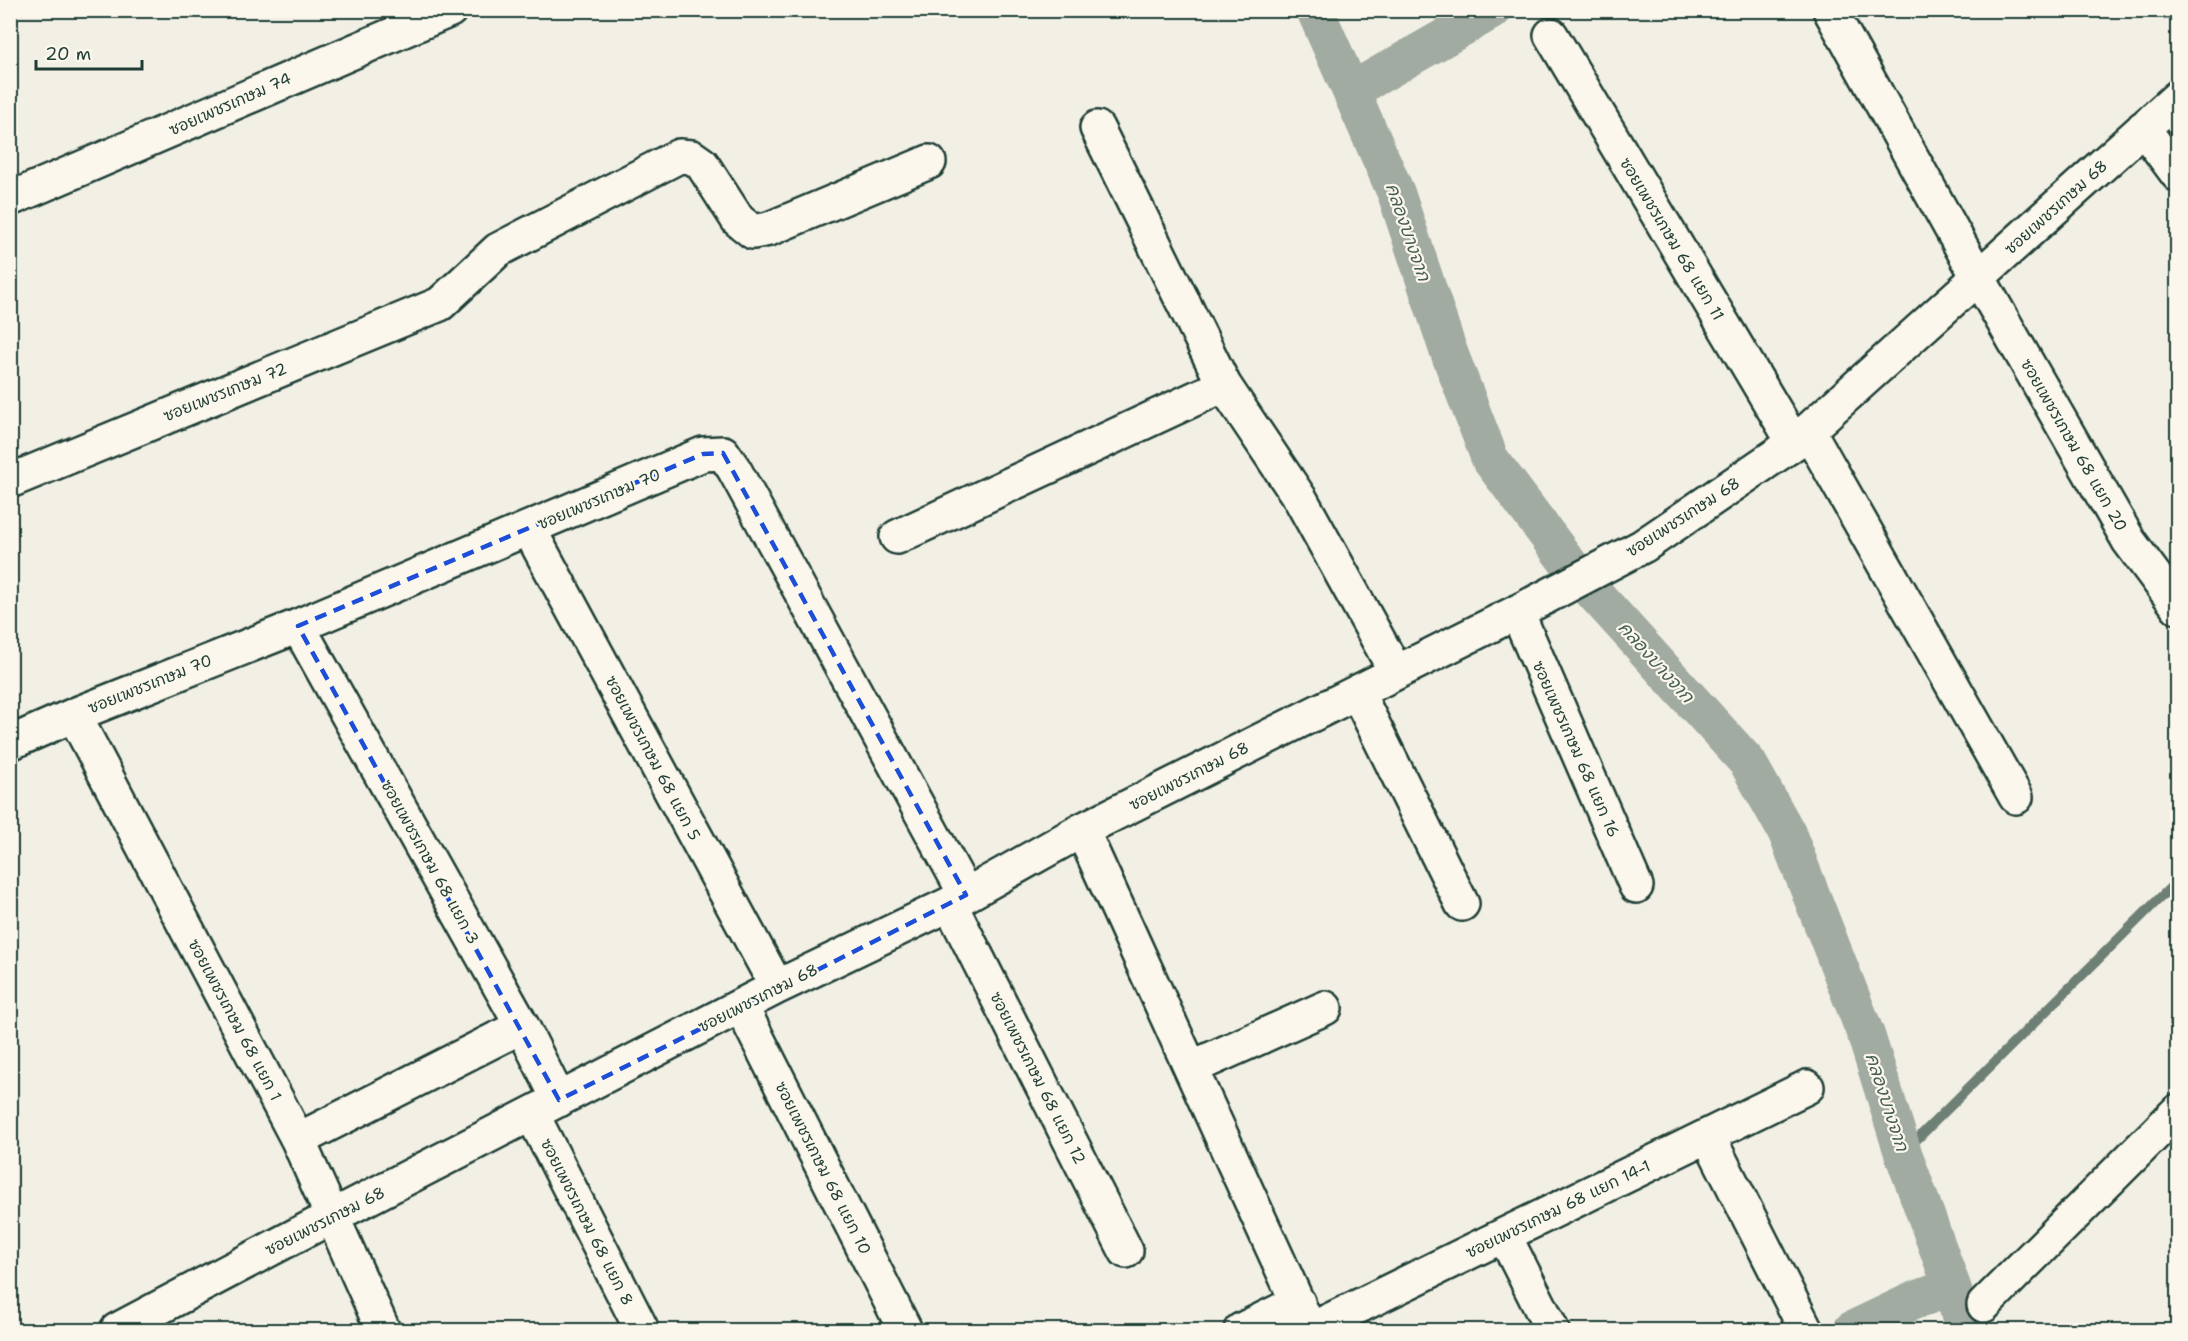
<svg xmlns="http://www.w3.org/2000/svg" width="2188" height="1341" viewBox="0 0 2188 1341" font-family="'Shantell Sans','Playpen Sans Thai',sans-serif">
  <style>
    .lines { fill: none; stroke-linecap: round; stroke-linejoin: round }
    .stream { stroke: #6e7f75; stroke-width: 10 }
    .canal { stroke: #a2aba1; stroke-width: 38 }
    .minor-casing { stroke: #1f3d34; stroke-width: 38 }
    .minor { stroke: #fbf7ec; stroke-width: 33 }
    .marked { fill: none; stroke: #1d4ed8; stroke-width: 4.5; stroke-dasharray: 12 8; stroke-linejoin: round }
    .labels { text-anchor: middle; dominant-baseline: central; stroke-width: 4.5; stroke-linejoin: round; paint-order: stroke }
    .street-label { font-size: 16px; fill: #1f3d34; stroke: #fbf7ec }
    .water-label { font-size: 18px; font-style: italic; fill: #465e55; stroke: #fbf7ec }
  </style>
  <rect width="100%" height="100%" fill="#f2f0e5"/>
  <filter id="ink" filterUnits="userSpaceOnUse"><feTurbulence type="fractalNoise" baseFrequency=".0167" numOctaves="2"/><feDisplacementMap in="SourceGraphic" scale="12" xChannelSelector="R" yChannelSelector="G"/><feConvolveMatrix kernelMatrix="1 2 1 2 8 2 1 2 1" color-interpolation-filters="sRGB"/></filter>
  <g filter="url(#ink)">
    <g class="lines">
      <path class="stream" d="M1903 1153 2178 880"/>
      <path class="canal" d="M1315 10 1396 193 1447 347 1490 459 1575 572 1748 763 1787 833 1866 1035 1903 1153 1952 1287 1964 1330
        M1351 91 1493 10
        M1852 1330 1913 1301 1952 1287"/>
      <defs>
        <path id="minor" d="M1830 10 1978 277 2129 541 2178 607
          M1551 35 1794 443
          M1097 128 1224 385
          M2143 128 2178 175
          M10 199 450 10
          M1808 430 2016 797
          M10 481 440 304 498 250 679 156 692 157 702 164 738 220 753 232 769 229 929 162
          M529 529 777 987
          M897 537 1224 385 1301 500 1396 672
          M1517 612 1636 886
          M298 626 522 1026 559 1100
          M1357 692 1462 904
          M74 715 298 1140 383 1330
          M10 743 74 715 298 626 703 454 723 453 734 469 758 513 966 895
          M1082 830 1310 1330
          M950 904 1126 1251
          M741 1006 905 1330
          M1191 1068 1325 1008
          M532 1114 642 1330
          M1708 1136 1806 1330
          M298 1140 522 1026
          M1504 1235 1552 1330
          M1984 1305 2178 1111
          M117 1330 331 1217 777 987 950 904 1082 830 1517 612 1643 546 1794 443 2178 97
          M1241 1330 1298 1302
          M1310 1330 1807 1087"/>
      </defs>
      <use href="#minor" class="minor-casing"/>
      <use href="#minor" class="minor"/>
    </g>
  </g>
  <path class="marked" d="M723 453 966 895 559 1100 298 626 703 454Z"/>
  <g class="labels">
    <g class="street-label">
      <text transform="translate(230 104) rotate(-24)">ซอยเพชรเกษม 74</text>
      <text transform="translate(2056 207) rotate(-42)">ซอยเพชรเกษม 68</text>
      <text transform="translate(1672 239) rotate(59)">ซอยเพชรเกษม 68 แยก 11</text>
      <text transform="translate(225 392) rotate(-22)">ซอยเพชรเกษม 72</text>
      <text transform="translate(2074 445) rotate(60)">ซอยเพชรเกษม 68 แยก 20</text>
      <text transform="translate(599 499) rotate(-23)">ซอยเพชรเกษม 70</text>
      <text transform="translate(1683 517) rotate(-33)">ซอยเพชรเกษม 68</text>
      <text transform="translate(150 684) rotate(-22)">ซอยเพชรเกษม 70</text>
      <text transform="translate(1576 749) rotate(66)">ซอยเพชรเกษม 68 แยก 16</text>
      <text transform="translate(653 758) rotate(62)">ซอยเพชรเกษม 68 แยก 5</text>
      <text transform="translate(1189 776) rotate(-27)">ซอยเพชรเกษม 68</text>
      <text transform="translate(430 862) rotate(61)">ซอยเพชรเกษม 68 แยก 3</text>
      <text transform="translate(758 998) rotate(-27)">ซอยเพชรเกษม 68</text>
      <text transform="translate(235 1020) rotate(62)">ซอยเพชรเกษม 68 แยก 1</text>
      <text transform="translate(1038 1078) rotate(63)">ซอยเพชรเกษม 68 แยก 12</text>
      <text transform="translate(823 1168) rotate(63)">ซอยเพชรเกษม 68 แยก 10</text>
      <text transform="translate(1558 1209) rotate(-26)">ซอยเพชรเกษม 68 แยก 14-1</text>
      <text transform="translate(325 1221) rotate(-27)">ซอยเพชรเกษม 68</text>
      <text transform="translate(587 1222) rotate(63)">ซอยเพชรเกษม 68 แยก 8</text>
    </g>
    <g class="water-label">
      <text transform="translate(1408 232) rotate(71)">คลองบางจาก</text>
      <text transform="translate(1656 662) rotate(48)">คลองบางจาก</text>
      <text transform="translate(1887 1102) rotate(72)">คลองบางจาก</text>
    </g>
  </g>
  <rect width="2188" height="1341" fill="none" stroke="#fbf7ec" stroke-width="36"/>
  <rect x="18" y="18" width="2152" height="1305" fill="none" stroke="#1f3d34" stroke-width="2" filter="url(#ink)"/>
  <path d="M36 60v9h106v-9" fill="none" stroke="#1f3d34" stroke-width="3"/>
  <text x="45" y="60" font-size="18" fill="#1f3d34" stroke="#fbf7ec" stroke-width="4.5" paint-order="stroke">20 m</text>
</svg>
